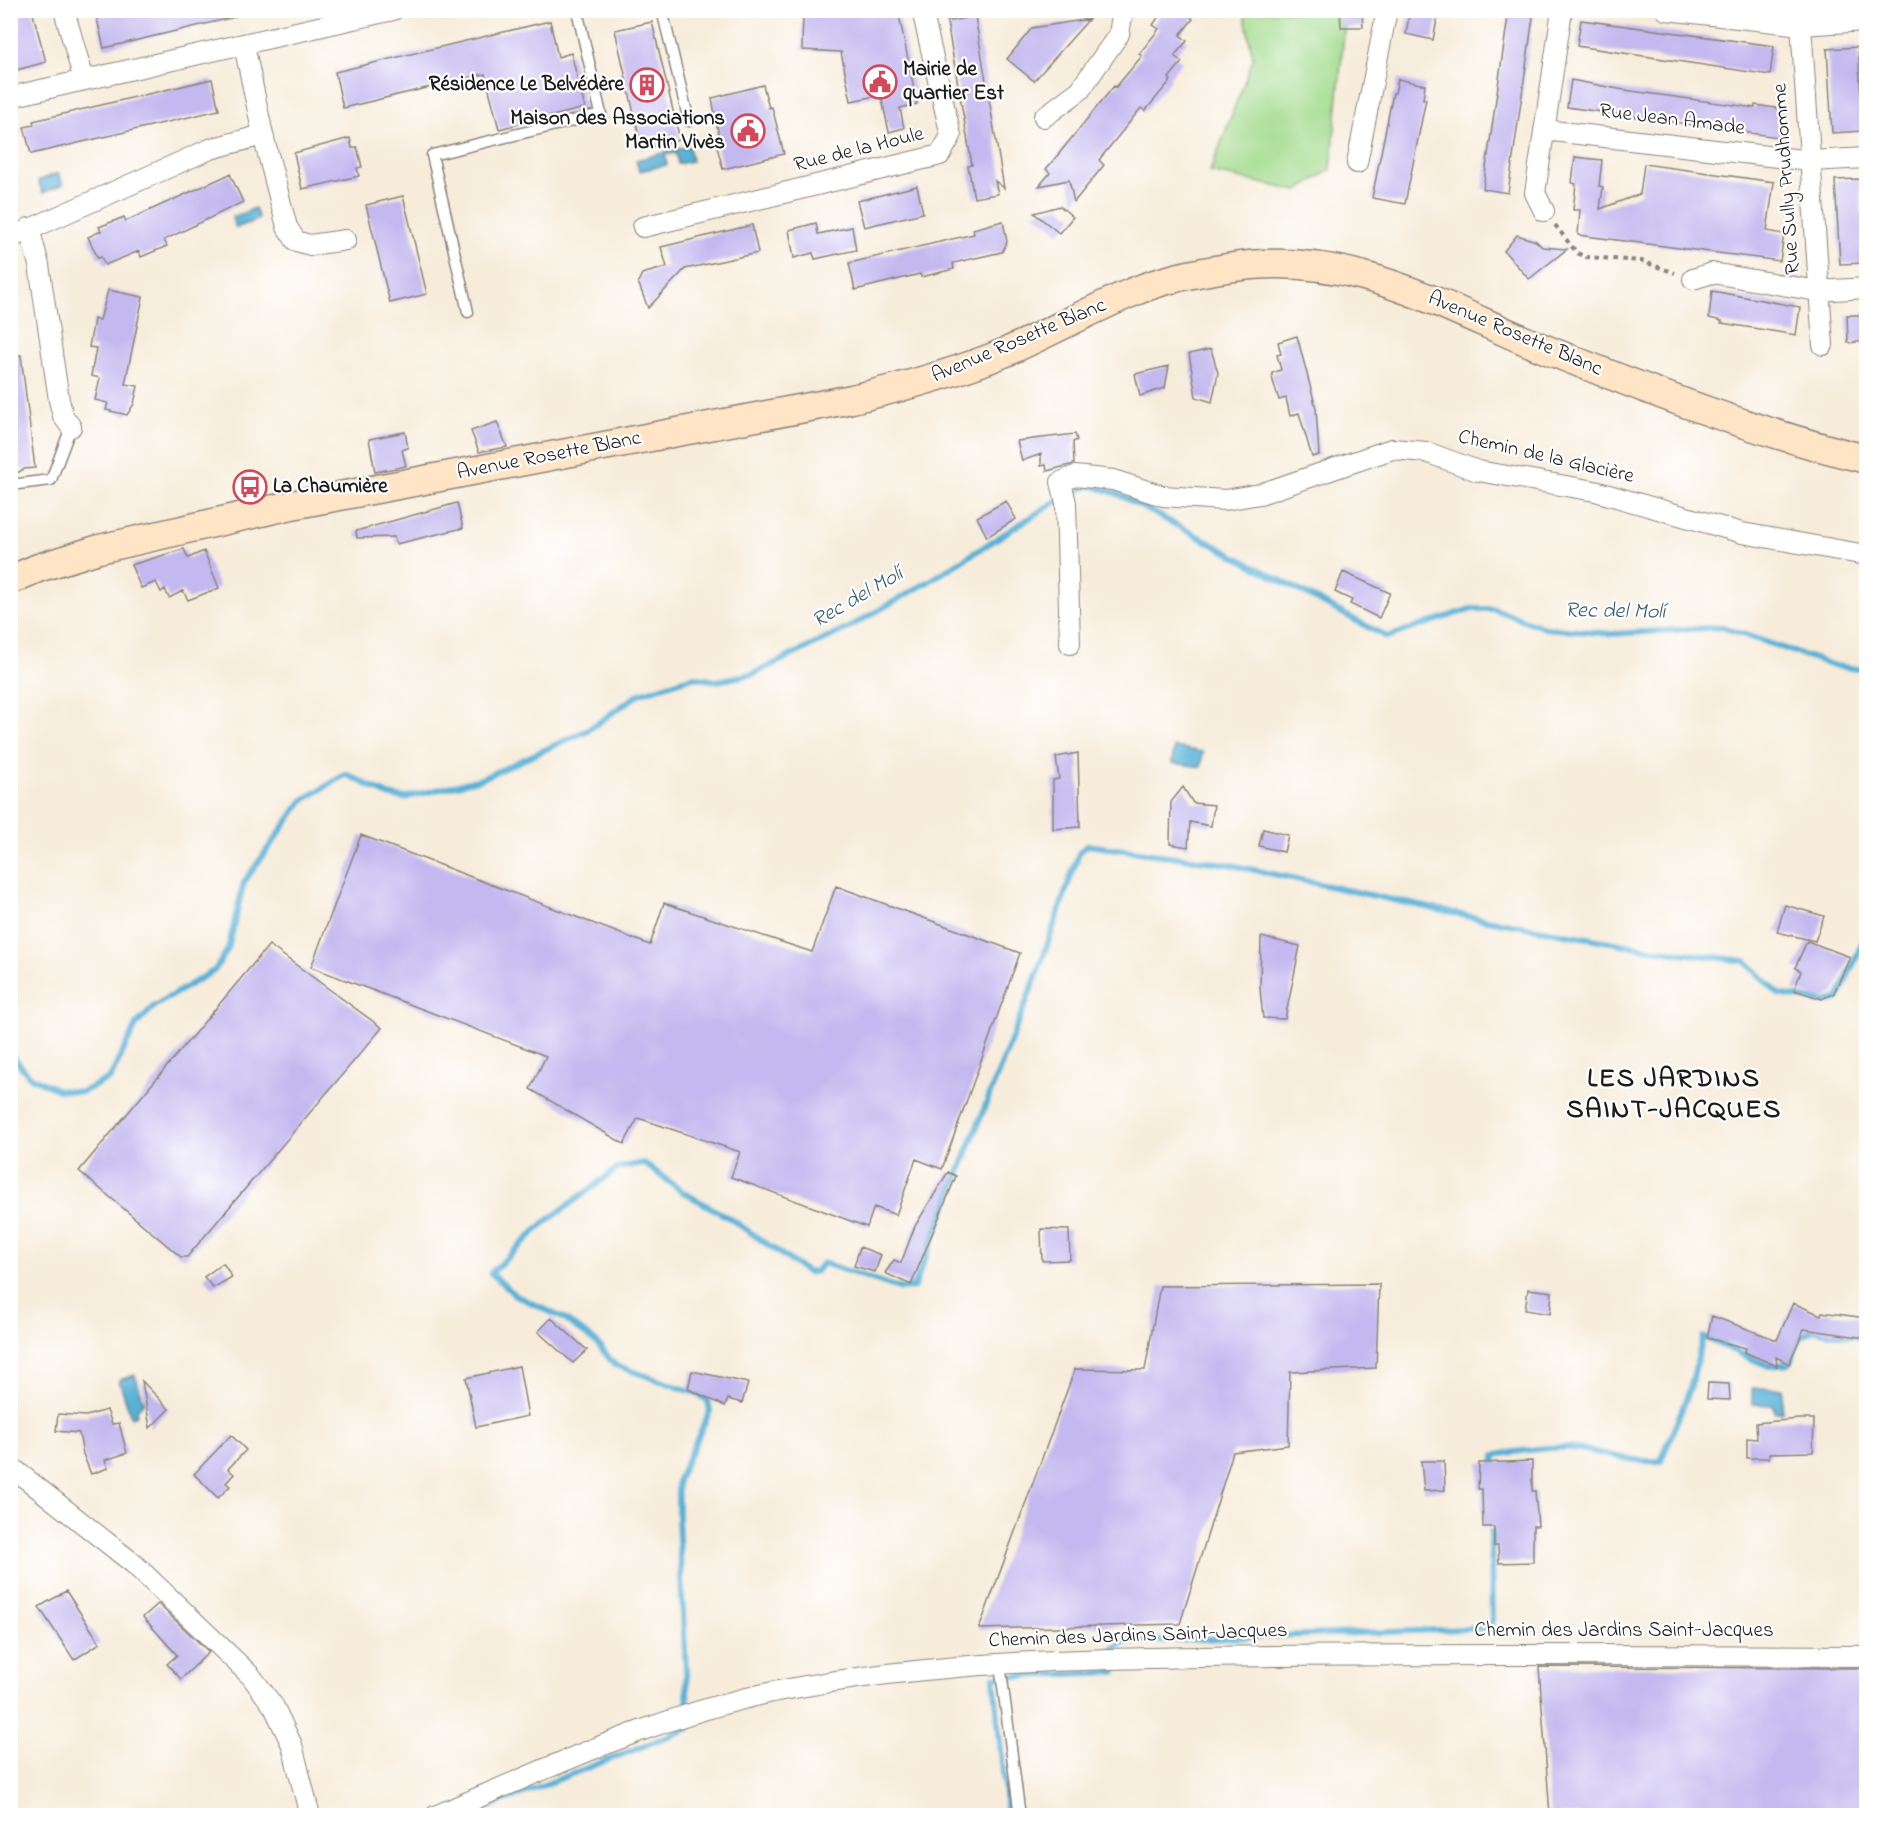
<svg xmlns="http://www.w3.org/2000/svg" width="1877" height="1826" viewBox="0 0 1877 1826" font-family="'Indie Flower',sans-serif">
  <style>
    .green { fill: #a3db8d; stroke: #607c54; stroke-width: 1.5 }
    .water { fill: #59b1d7; stroke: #3a667a; stroke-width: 1.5 }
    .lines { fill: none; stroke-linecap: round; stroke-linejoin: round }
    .stream { stroke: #59b1d7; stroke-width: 6 }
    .building { fill: #c3b8ef }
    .lane-casing { stroke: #8a847b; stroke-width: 13 }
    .street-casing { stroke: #8a847b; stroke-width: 22 }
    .secondary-casing { stroke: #8a847b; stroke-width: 31 }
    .path { stroke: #8a847b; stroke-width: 4; stroke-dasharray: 4.5 4.5; stroke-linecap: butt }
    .lane { stroke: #fff; stroke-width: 10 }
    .street { stroke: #fff; stroke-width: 20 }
    .secondary { stroke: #ffe4c6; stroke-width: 28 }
    .labels { text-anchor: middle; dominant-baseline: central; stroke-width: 4.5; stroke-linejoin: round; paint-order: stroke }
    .poi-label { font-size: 21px; font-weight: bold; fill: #1c1c1c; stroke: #fff; text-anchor: start }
    .street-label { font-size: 21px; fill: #1c1c1c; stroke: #fff }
    .water-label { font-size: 22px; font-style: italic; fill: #375f70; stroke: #fff }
    .district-label { font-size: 27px; font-weight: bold; letter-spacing: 1.5px; fill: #1c1c1c; stroke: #fff }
  </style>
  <rect width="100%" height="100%" fill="#fff"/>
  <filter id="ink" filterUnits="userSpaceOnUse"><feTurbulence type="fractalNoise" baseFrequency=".0167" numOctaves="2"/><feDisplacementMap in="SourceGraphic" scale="12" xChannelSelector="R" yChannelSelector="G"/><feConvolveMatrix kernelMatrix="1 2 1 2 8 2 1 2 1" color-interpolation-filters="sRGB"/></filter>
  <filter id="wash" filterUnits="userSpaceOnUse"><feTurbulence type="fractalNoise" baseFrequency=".008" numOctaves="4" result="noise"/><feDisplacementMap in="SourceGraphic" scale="24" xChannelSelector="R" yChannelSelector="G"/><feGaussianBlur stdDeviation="1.35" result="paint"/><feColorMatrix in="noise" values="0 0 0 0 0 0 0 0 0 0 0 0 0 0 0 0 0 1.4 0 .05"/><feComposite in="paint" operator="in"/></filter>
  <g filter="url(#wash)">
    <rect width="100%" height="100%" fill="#f7ecda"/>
    <path class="green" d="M1244 11H1346L1331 169 1298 191 1210 172 1253 59Z"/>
    <path class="water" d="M689 146 692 161 678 164 676 153 665 155 667 165 639 171 636 160Z
      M58 173 63 184 43 193 38 181Z
      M255 208 259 219 236 228 232 218Z
      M1174 747 1203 752 1201 767 1172 763Z
      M135 1375 144 1402 136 1411 137 1415 131 1417 119 1380Z
      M1752 1388H1783L1782 1412H1774L1773 1405 1752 1404Z"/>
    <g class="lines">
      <path class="stream" d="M1866 910V922
        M10 1053 29 1076 58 1090 82 1092 110 1078 136 1025 154 1006 215 970 228 949 244 882 302 801 346 774 388 795 404 798 481 779 588 730 639 694 693 677 717 681 753 674 846 629 928 582 1055 502 1090 485 1118 494 1387 637 1470 609H1494L1545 628 1612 634 1722 627 1835 666 1866 670
        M1494 1469 1495 1455C1522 1451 1552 1445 1578 1449 1607 1453 1632 1463 1661 1461L1690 1389 1703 1337 1768 1366 1789 1364 1800 1338 1812 1330 1866 1338
        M1111 1650 1124 1642 1492 1628 1491 1532
        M465 1816 689 1728 678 1519V1480L710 1411 708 1401 698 1394 615 1365 595 1341 563 1318 515 1295 491 1273 543 1224 618 1168 644 1163 683 1192 731 1219 808 1273 816 1271 823 1263 902 1289 914 1287 1036 977 1079 853 1087 845 1227 864 1476 918 1643 948 1745 961 1779 994 1825 1002 1838 999 1866 934
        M1007 1816 994 1677 1115 1672"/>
    </g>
    <g id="blocks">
      <path class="building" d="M10 10H32L46 62 13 71 10 62Z
        M117 10H234L235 17 104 48 96 15Z
        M803 10H898L917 104 900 108 904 128 889 132 881 95 851 101 841 52 802 50Z
        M1163 10H1183L1193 19 1180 35 1187 41 1174 56 1182 62 1169 78 1171 80 1145 111 1141 108 1099 160 1104 165 1074 202 1069 180 1039 186 1050 173 1046 169 1057 156 1114 86 1116 87 1142 56 1139 54 1159 29 1153 25Z
        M1340 10H1362L1363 27H1341Z
        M1410 10H1439L1433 40 1406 34Z
        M1509 10H1534L1508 193 1483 189Z
        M975 16 1004 188 995 181 998 194 974 198 968 166 972 165 947 22Z
        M1089 19 1034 81 1007 59 1032 28Z
        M1581 20 1774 46 1770 75 1577 46Z
        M550 21 558 57 571 53 585 108 499 129 485 74 343 108 335 72Z
        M652 22 680 140 642 149 615 30Z
        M1858 47 1863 131 1832 133 1827 49Z
        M212 79 219 110 31 154 24 127 34 125 33 121Z
        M1398 79 1425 85 1423 99H1426L1405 204 1372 198 1393 93H1395Z
        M1571 80 1624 90 1755 108V105L1783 109 1778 137 1567 107Z
        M763 85 769 108 772 107 784 154 723 169 716 143 720 142 712 98Z
        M350 138 352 148 357 147 362 167 357 168 359 176 302 189 294 153Z
        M1575 157 1602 160 1599 186 1603 187 1600 209 1640 194 1644 164 1774 182 1767 231 1784 234 1780 261 1578 235 1580 210H1573L1576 184 1572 183Z
        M230 174 243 202 164 240 167 246 141 257 139 251 105 265 101 257 98 258 88 237 101 231 99 227 124 217 126 221Z
        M1860 179 1863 235 1866 234V263L1840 264 1835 180Z
        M917 186 923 213 864 227 857 201Z
        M403 196 427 294 390 303 366 205Z
        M1060 206 1073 217 1059 233 1034 213Z
        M1003 221 1007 242 1002 252 953 263 954 269 921 277 920 274 855 290 849 263 974 234 973 229Z
        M816 223 818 234 852 227 856 250 815 259 813 253 794 258 789 230Z
        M752 225 758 253 685 269 648 308 638 282 642 274 667 267 661 247Z
        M1517 235 1536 241 1542 247 1567 249 1529 279 1504 251Z
        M108 290 143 297 125 384 138 386 134 404 127 415 106 410 108 403 95 400 100 378 91 376 96 348 89 347 94 319 100 320Z
        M1712 291 1800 307 1796 335 1721 323 1722 321 1709 318Z
        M1847 315H1866V341L1848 343Z
        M1297 336 1316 408 1319 455 1312 457 1299 413 1290 416 1286 398 1279 400 1272 378V373L1281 370 1277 355 1281 354 1278 342Z
        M1211 349 1218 373 1212 402 1196 397 1189 354Z
        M21 355 35 468 24 469 10 477V356Z
        M1169 366 1165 388 1140 396 1135 374Z
        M497 422 507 447 479 452 471 431Z
        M405 432 408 448 402 450 406 466 375 472 369 439Z
        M1075 434 1077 440 1073 442 1074 464 1047 471 1046 465 1041 466V454L1022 461 1017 441Z
        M1006 501 1016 519 987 537 977 517Z
        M457 503 463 528 396 544 394 537 357 538 356 531Z
        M184 549 188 558 204 551 219 588 188 600 183 591 169 598 165 589 161 592 156 582 141 588 131 565Z
        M1343 572 1390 593 1379 618 1350 604 1352 600 1335 592Z
        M1078 753 1080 827 1053 829V780L1059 779 1056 757Z
        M1183 787 1193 803 1214 805 1211 826 1190 822 1188 847 1170 844 1171 802Z
        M1263 829 1288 835 1284 852 1259 846Z
        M361 835 650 945 664 903 812 952 836 886 1020 953 942 1169 916 1159 896 1215 874 1207 867 1227 731 1177 740 1152 638 1118 624 1144 530 1089 546 1056 311 967Z
        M1785 905 1824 916 1815 941 1777 932Z
        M1261 937 1300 946 1285 1019 1263 1018 1260 989Z
        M1807 941 1850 957 1834 993 1822 999 1794 990 1801 971 1795 968Z
        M269 945 382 1028 187 1257H181L79 1171Z
        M948 1172 956 1176 911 1285 885 1273 894 1260 901 1263 915 1226Z
        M1041 1229 1069 1230 1070 1260 1042 1261Z
        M860 1247 881 1255 875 1272 854 1266Z
        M223 1263 232 1277 213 1288 204 1277Z
        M1379 1284 1376 1368 1290 1372 1288 1445 1233 1452 1180 1624 979 1629 1075 1369 1145 1370 1160 1286Z
        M1528 1289 1552 1292 1550 1314 1525 1310Z
        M1793 1303 1821 1315 1822 1312 1866 1318V1338L1804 1329 1789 1364 1776 1357 1777 1366 1744 1352 1746 1348 1707 1338 1712 1316 1777 1340Z
        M551 1318 587 1350 573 1363 538 1332Z
        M519 1366 528 1416 476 1427 466 1378Z
        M692 1371 748 1383 742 1403 728 1399 725 1406 688 1389Z
        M142 1381 169 1409 150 1428Z
        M1708 1383 1729 1384 1730 1400 1707 1399Z
        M107 1410 112 1424 119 1423 127 1453 105 1460 108 1468 91 1474 83 1454 79 1433 56 1431 58 1414 86 1416Z
        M1799 1419H1814L1813 1452 1769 1453V1458H1747V1438L1757 1439 1756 1423Z
        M231 1435 246 1450 228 1469 234 1474 226 1483 230 1486 218 1498 194 1474Z
        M1421 1461H1444L1445 1490 1424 1491Z
        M1532 1461V1491H1535L1538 1526H1533V1562L1499 1563 1498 1546H1494V1527H1483L1482 1489H1478L1479 1463Z
        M66 1591 100 1643 74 1660 39 1607Z
        M158 1604 209 1652 181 1679 167 1664 177 1655 143 1617Z
        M1539 1667 1866 1668V1815H1550Z"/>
    </g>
  </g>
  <g filter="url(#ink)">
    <use href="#blocks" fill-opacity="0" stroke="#8a847b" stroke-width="1.5"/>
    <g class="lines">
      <defs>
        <path id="lane" d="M662 10 689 121
          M468 312 432 155 601 114 577 10
          M10 485 51 480 71 427
          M1000 1664 1020 1816"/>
        <path id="street" d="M64 10 84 80
          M1666 10 1801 25 1866 21
          M1800 10 1823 345
          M244 45 263 135 287 227 296 241 310 245 346 240
          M10 97 393 10
          M1044 117 1080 90 1119 34 1123 10
          M1544 130 1811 161 1866 158
          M1357 163 1387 10
          M1544 211 1535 193 1562 10
          M643 227 940 155 951 136 922 10
          M29 228 39 265 59 400 63 416 71 427
          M10 238 210 149 263 135
          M1693 279 1712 273 1818 291 1866 288
          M1070 644 1066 503 1061 482 1075 476 1113 480 1163 496 1225 500 1260 494 1392 449 1426 452 1478 471 1595 491 1742 533 1866 555
          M10 1466 134 1564 251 1676 274 1707 292 1745 310 1816
          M435 1816C547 1769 658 1715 778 1691 942 1659 1108 1658 1274 1656 1471 1654 1669 1655 1866 1656"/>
        <path id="secondary" d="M10 580 38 568 99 549 292 505 852 399C904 387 956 373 1006 352 1049 333 1090 310 1133 292 1163 279 1195 273 1227 268 1346 248 1435 303 1540 347 1647 390 1755 432 1866 459"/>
      </defs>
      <use href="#lane" class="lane-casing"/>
      <use href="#street" class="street-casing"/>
      <use href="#secondary" class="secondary-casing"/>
      <path class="path" d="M1555 225 1577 253 1586 257 1641 261 1675 273"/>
      <use href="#lane" class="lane"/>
      <use href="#street" class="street"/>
      <use href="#secondary" class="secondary"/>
    </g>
  </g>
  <defs>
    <symbol id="civic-ring" viewBox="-11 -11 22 22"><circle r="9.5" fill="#fff" stroke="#d1495b" stroke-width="1.5"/><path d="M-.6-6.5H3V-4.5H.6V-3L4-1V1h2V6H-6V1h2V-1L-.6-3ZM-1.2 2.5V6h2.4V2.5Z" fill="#d1495b"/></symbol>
    <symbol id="building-ring" viewBox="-11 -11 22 22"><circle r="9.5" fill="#fff" stroke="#d1495b" stroke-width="1.5"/><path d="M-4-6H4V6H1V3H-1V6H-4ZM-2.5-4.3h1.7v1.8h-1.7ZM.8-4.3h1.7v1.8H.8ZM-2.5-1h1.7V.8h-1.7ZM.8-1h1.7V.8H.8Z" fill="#d1495b"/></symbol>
    <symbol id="bus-ring" viewBox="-11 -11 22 22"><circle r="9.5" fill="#fff" stroke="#d1495b" stroke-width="1.5"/><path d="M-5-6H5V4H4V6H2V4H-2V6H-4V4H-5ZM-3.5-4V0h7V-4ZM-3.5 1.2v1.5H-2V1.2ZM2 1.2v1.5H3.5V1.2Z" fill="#d1495b"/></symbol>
  </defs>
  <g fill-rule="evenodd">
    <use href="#civic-ring" x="861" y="63" width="38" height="38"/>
    <use href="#building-ring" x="628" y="66" width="38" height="38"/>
    <use href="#civic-ring" x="729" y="112" width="38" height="38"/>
    <use href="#bus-ring" x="231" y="468" width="38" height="38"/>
  </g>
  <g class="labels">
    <g class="poi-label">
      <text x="903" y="70">Mairie de<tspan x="903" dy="24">quartier Est</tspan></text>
      <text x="624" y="85" text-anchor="end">Résidence Le Belvédère</text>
      <text x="725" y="119" text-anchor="end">Maison des Associations<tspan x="725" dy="24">Martin Vivès</tspan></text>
      <text x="273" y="487">La Chaumière</text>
    </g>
    <g class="street-label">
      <text transform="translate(1672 120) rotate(7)">Rue Jean Amade</text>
      <text transform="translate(859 150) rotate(-14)">Rue de la Houle</text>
      <text transform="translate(1787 179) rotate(-94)">Rue Sully Prudhomme</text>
      <text transform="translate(1515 334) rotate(23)">Avenue Rosette Blanc</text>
      <text transform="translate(1019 341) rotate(-23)">Avenue Rosette Blanc</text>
      <text transform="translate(549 456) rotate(-11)">Avenue Rosette Blanc</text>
      <text transform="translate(1546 457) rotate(13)">Chemin de la Glacière</text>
      <text x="1624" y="1631">Chemin des Jardins Saint-Jacques</text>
      <text transform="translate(1138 1636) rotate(-2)">Chemin des Jardins Saint-Jacques</text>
    </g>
    <g class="water-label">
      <text transform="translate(858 598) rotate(-30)">Rec del Molí</text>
      <text transform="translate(1615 612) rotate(1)">Rec del Molí</text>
    </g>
    <g class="district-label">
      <text x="1674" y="1079">LES JARDINS<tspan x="1674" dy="31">SAINT-JACQUES</tspan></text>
    </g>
  </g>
  <rect width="1877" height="1826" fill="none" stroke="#fff" stroke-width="36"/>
</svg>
